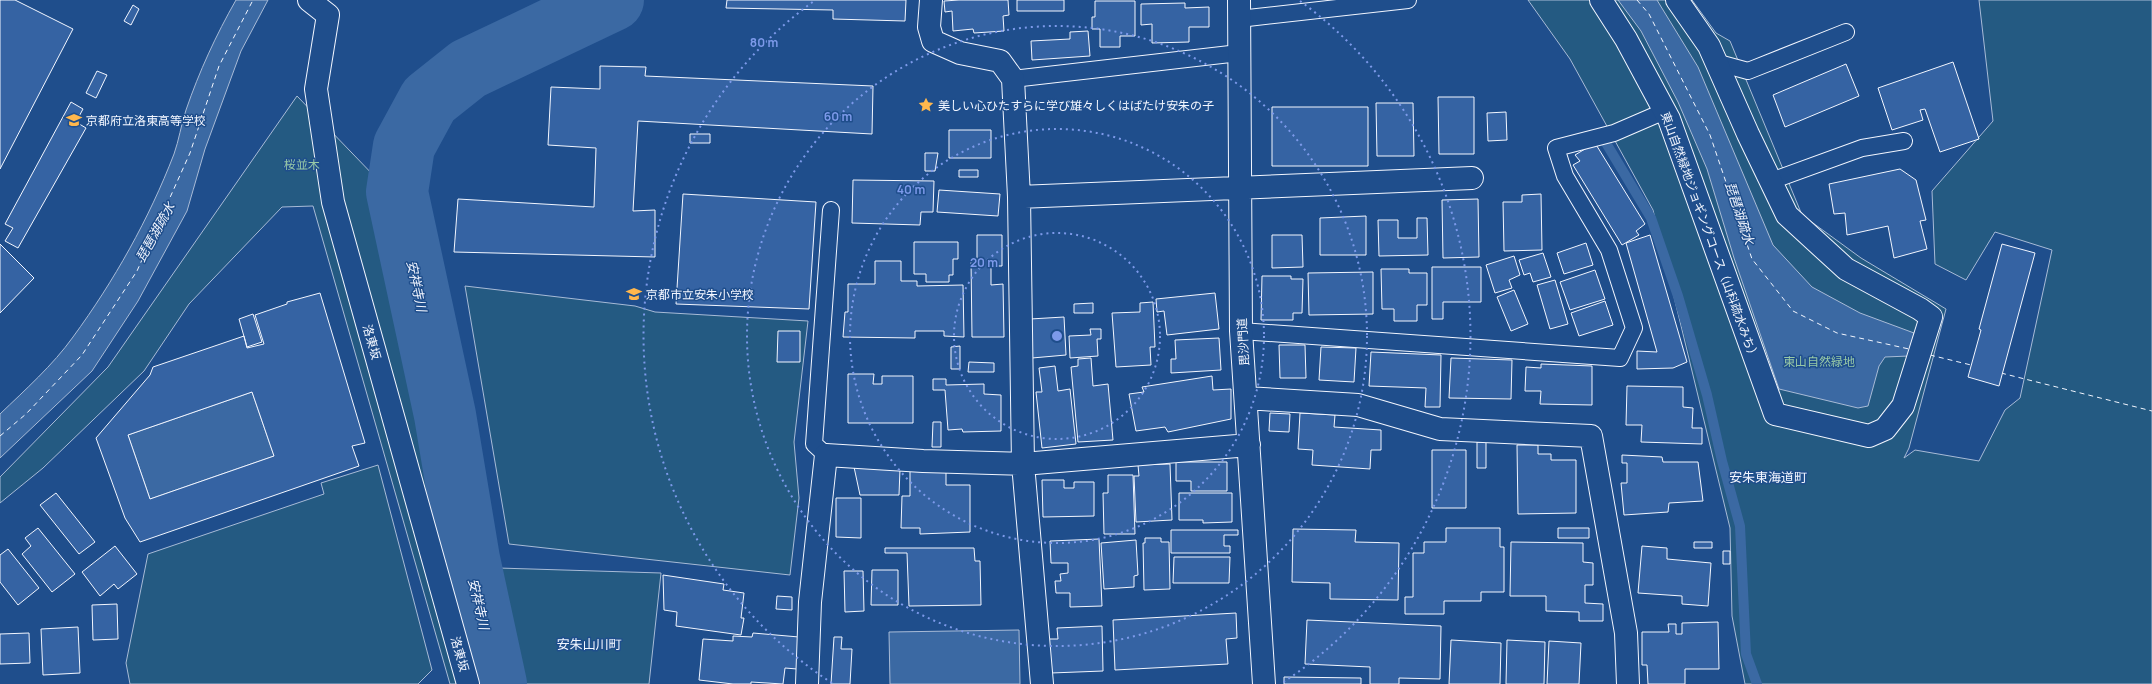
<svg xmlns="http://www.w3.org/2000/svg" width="2152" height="684" viewBox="0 0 2152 684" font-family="Manrope,'Noto Sans JP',sans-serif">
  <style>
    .green { fill: #245a82; stroke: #a8bbd7 }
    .water { fill: #3b69a3; stroke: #a8bbd7 }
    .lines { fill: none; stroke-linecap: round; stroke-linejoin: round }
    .stream { stroke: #3b69a3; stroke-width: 10 }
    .river { stroke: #3b69a3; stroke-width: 62 }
    .ferry { stroke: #f2f6ff; stroke-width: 1; stroke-dasharray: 5 4; stroke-linecap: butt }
    .building { fill: #3563a3; stroke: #f2f6ff; fill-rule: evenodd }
    .lane-casing { stroke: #f2f6ff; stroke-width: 18 }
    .street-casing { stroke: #f2f6ff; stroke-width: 24 }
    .lane { stroke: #1f4e8c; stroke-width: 16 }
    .street { stroke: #1f4e8c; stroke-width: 22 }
    .ring { fill: none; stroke: #7d9aea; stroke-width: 2; stroke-dasharray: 2 4 }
    .labels { text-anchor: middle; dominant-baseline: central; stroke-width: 3; stroke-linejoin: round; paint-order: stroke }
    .poi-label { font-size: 12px; fill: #f2f6ff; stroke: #1f4e8c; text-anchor: start }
    .park-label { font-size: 12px; fill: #97c8a6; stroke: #1f4e8c }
    .street-label { font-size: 12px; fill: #f2f6ff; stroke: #1f4e8c }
    .water-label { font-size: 13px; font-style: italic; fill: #f2f6ff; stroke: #1f4e8c }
    .neighbourhood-label { font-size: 13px; fill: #f2f6ff; stroke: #1f4e8c }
    .centre { fill: #7d9aea; stroke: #1f4e8c; stroke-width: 2 }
    .ring-label { font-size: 12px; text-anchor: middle; font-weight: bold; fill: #7d9aea; stroke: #1f4e8c; stroke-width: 3; stroke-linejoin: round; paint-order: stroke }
  </style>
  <rect width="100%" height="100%" fill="#1f4e8c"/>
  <path class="green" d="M1528 0H1692L1716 33 1730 41 1802 215 1861 258 1946 309 1909 448 1904 458 1915 450 1979 461 2005 410 2020 398 2052 250 1995 232 1966 280 1935 264 1932 191 1993 121 1979 0H2152V684H1745L1732 616 1730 528 1653 210 1570 59Z
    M297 96 379 181 445 415 469 559 496 684H450L313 206 282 207 189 304 144 371 43 468 0 503V477L108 367Z
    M465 286 635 306 655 312 808 321 794 442 799 498 790 575 509 544Z
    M378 465 432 670 418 684H130L126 663 148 554 324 494 321 483Z
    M498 568 661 573 649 684H526Z"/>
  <path class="water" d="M236 0H268L241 51 205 149 187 211 138 301 92 371 0 458V414C25 390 53 365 73 337 114 281 149 219 174 154 179 140 181 125 186 110 199 72 216 35 236 0Z
    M1618 0H1657L1660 5 1698 67 1773 245 1812 287 1860 313 1914 333 1909 356 1885 357 1879 366 1868 406 1858 408 1779 389 1734 258 1707 169 1678 102 1641 31Z
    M252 392 274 456 150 499 128 435Z
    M1019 630 1020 684H890L889 632Z"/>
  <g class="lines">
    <path class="stream" d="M1600 133 1651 218 1678 296 1707 395 1722 461 1740 526 1746 654 1757 684"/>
    <path class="river" d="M496 684 469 559 445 415 397 192 404 146 429 100 468 69 613 0"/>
    <path class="ferry" d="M1637 0 1649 14 1710 135 1752 259 1793 311 1837 333 1909 349
      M1930 355 1971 365
      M2001 373 2152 411
      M0 436 26 414 82 355 137 271 190 153 219 66 253 0"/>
  </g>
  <path class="building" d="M0 0H15L73 29 0 169Z
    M727 0H906L905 21 833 19V10L726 8Z
    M959 0H1008L1009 15 1003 16 1004 31 974 33 973 29 953 31 952 11 945 12 944 1Z
    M1017 0H1064V11H1017Z
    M1095 1H1135V36H1120V47H1100V29H1092V17H1095Z
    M1185 3V8L1209 7V27H1189V42L1152 43V24L1141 25V4Z
    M133 5 139 9 131 25 124 21Z
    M1088 31 1090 56 1032 60 1031 41 1070 39V32Z
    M1953 62 1979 139 1940 152 1925 109 1920 110 1923 120 1892 130 1878 88Z
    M1846 64 1859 96 1785 127 1773 95Z
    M600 66 646 67 645 76 873 86 872 134 638 121 633 211 655 210V257L454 252 458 199 594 207 596 148 548 145 551 87 600 89Z
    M97 71 107 75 96 98 86 93Z
    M1438 97H1474V154H1439Z
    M71 102 83 109 76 122 86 128 18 248 5 241 13 228 5 224Z
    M1376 103H1413L1414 156H1377Z
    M1272 107H1368V166H1272Z
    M1506 112 1507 140 1488 141 1487 113Z
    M949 130H991V158H949Z
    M690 134H710V143H690Z
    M1595 143 1645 224 1636 231 1639 235 1622 245 1573 165 1580 161 1575 155Z
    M925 153H938L935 171H925Z
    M1900 169 1916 180 1926 220 1920 221 1927 249 1894 258 1888 226 1847 235 1845 213 1834 214 1829 184Z
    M959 170H978V177H959Z
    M853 180 934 181 933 212H921L920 225 852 223Z
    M939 190 1000 194 998 216 937 212Z
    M683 194 816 202 809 309 676 304Z
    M1541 194 1542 250 1504 251 1503 202H1522V195Z
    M1478 199 1479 257 1443 258 1442 200Z
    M1366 216V255H1320V218Z
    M1417 218H1427L1428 255 1379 256 1378 220H1398V238H1417Z
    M977 235H1002V266H991V285L1003 284 1004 337H972L971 261H977Z
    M1272 235H1302L1303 267 1272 268Z
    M1650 235 1687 362 1673 368 1637 369V351L1657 352 1626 243Z
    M914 242H958V259H953V275H949V282H926V274H914Z
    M1586 243 1593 265 1564 274 1557 253Z
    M0 244 34 278 0 313Z
    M2002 244 2035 253 1999 386 1968 377 1981 330 1979 329Z
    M1543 253 1551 277 1533 282 1530 273 1524 275 1519 260Z
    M1514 256 1520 275 1509 280 1512 288 1495 293 1486 265Z
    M875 261H901V281H917V286L963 285 964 337 944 336V331H915V338L843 337 845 312H848V284H875Z
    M1432 267H1481V302H1443V319H1432Z
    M1381 269H1409V273H1427V305H1417V321H1394V309H1382Z
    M1595 270 1605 299 1570 310 1560 282Z
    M1373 272V314L1309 315 1308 273Z
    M1262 276H1291V279H1303L1302 313H1293V320H1261Z
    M1555 280 1568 324 1550 329 1537 285Z
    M1514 290 1528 324 1511 331 1497 297Z
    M320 293 365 443 352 446 359 466 140 542 125 518 96 438 150 375 153 367 244 336 247 348 264 344 255 315 287 304V302ZM252 392 274 456 150 499 128 435Z
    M1215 293 1219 329 1167 335 1164 311 1157 312 1156 299Z
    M1605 301 1613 325 1579 336 1571 313Z
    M1153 302 1155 347H1150L1151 365 1116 367 1112 313 1140 312V303Z
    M1093 303V313H1074V304Z
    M253 314 262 342 247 347 239 319Z
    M1064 317 1066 355 1032 358 1030 319Z
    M1090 329H1101V339H1097L1098 356 1070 358 1069 336 1091 335Z
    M778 331H800V362H777Z
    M1219 338 1221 370 1171 373V359H1176L1175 340Z
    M1279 345H1305L1306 378H1280Z
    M960 346V369H951V347Z
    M1321 347 1356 348 1354 382 1319 380Z
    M1371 352 1441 355 1440 407H1425L1426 388 1369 386Z
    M1091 358 1093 386 1108 384 1113 440 1078 442 1071 367 1078 366V359Z
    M1451 358 1512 360 1511 399 1449 398Z
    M969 362 994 363V372H968Z
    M1541 364 1592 366V405L1540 404 1541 391H1525L1526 367 1541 368Z
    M1055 366 1058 391 1070 389 1076 444 1042 448 1036 392H1042L1039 368Z
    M848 374H874L873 384H882V376H913V423H848Z
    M1212 376 1213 390 1231 389V419L1168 432 1165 427 1136 431 1129 394 1144 392 1142 387Z
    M933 379H946V385L984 384V394L1001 395V431L963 432 962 429 948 430 945 390H933Z
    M1627 386 1683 387V407L1693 408 1692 428H1702V444L1641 442 1642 425H1626Z
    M1270 413 1290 414 1289 432 1269 431Z
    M1300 413 1335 415 1334 427 1381 430V450H1371L1370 469 1312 465 1313 450 1298 449Z
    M933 422H941V447H932Z
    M1477 442H1486V468H1477Z
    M1517 445H1538V454H1551V460H1576V513L1518 514Z
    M1432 450H1466V508H1432Z
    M1622 455 1662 457 1663 462H1698L1703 501 1669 503 1668 512 1624 515 1621 483H1627V463H1622Z
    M1176 462H1227V491H1191V481H1176Z
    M1170 464 1172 520 1136 522 1134 476H1139L1138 465Z
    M854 467 900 469 899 495H860Z
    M910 468 946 469V485H970V532L920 534V528H901L902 496H910Z
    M1108 475H1133L1135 534H1104L1103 493H1108Z
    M1042 480H1064V488H1074V482H1094V516L1043 517Z
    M56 493 95 542 79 554 40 505Z
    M1179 493H1232V522L1203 523V520H1179Z
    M836 498H861V538L836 537Z
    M38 528 75 574 52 592 22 554 31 546 25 538Z
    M1446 528H1500V547H1504V592H1481V601H1444V614H1405V597H1413V553H1424V542H1446Z
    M1558 528H1589V538H1558Z
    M1293 529 1356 530 1355 542 1399 543 1398 600 1330 599V583L1292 582Z
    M1171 530H1238V535H1224V546H1230V553H1171Z
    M1145 538H1161V542H1169L1170 589 1144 590 1143 543H1145Z
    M1099 539 1102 606 1070 607V593H1056L1055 581H1061L1060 574 1068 573V563H1051L1050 541Z
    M1136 540 1138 575 1134 576V587L1104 589 1101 543Z
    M1511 542 1583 543V562L1593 563V585H1585V603L1603 604V621H1579V612L1546 611V596H1510Z
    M1694 542H1712V548H1694Z
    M115 546 137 574 118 589 114 584 100 596 82 572Z
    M1642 546 1667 548V559L1711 563 1708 606 1682 604V596L1638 593Z
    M885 548H974L975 561H980L981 605 909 606 907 553H885Z
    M8 549 39 588 18 605 0 582V555Z
    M1723 551H1730V564H1723Z
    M1174 557H1230L1229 583H1173Z
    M872 570H898V605H871Z
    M844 571H863L864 611 845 612Z
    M663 575 724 584 723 590 744 593 741 618H744L741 635 676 626 677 612 664 610Z
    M777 596 792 597V610L776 609Z
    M117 604 118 639 93 640 92 605Z
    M1236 613 1237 638 1226 639 1228 664 1115 670 1113 620Z
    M1307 620 1441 626 1440 679 1399 678V684H1370V667L1305 664Z
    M1718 622 1719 669H1685V684H1648L1647 665H1642V632H1669L1668 624H1676V634H1682V623Z
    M1102 626 1103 671 1051 673 1049 639H1058L1057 628Z
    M78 627 80 673 43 675 41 629Z
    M29 633 30 663 0 664V634Z
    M753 633 799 637 797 669 785 668 783 684 751 682V684H733L699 680 703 639 733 641V636L752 637Z
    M834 637H842L841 649H852L850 684H831Z
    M1451 640 1501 643 1500 684H1449Z
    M1507 640 1545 642 1544 684H1506Z
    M1549 641 1581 643 1579 684H1547Z
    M1284 677 1361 678V684H1284Z"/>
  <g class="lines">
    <defs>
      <path id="lane" d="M1239 19 1408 0
        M1715 62 1748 71 1846 32
        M1013 79 1239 53
        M1771 181 1862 148 1904 141
        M1241 331 1620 358 1634 328 1609 250 1565 176 1556 148 1614 133 1665 111
        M826 455 814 444 831 210"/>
      <path id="street" d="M309 0 328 15 316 89 333 202 468 684
        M931 0 929 27 933 41 960 53 1000 61 1013 79 1019 197 1023 464 1042 684
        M1239 0 1241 331 1264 684
        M1601 0 1626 39 1669 119 1775 414 1869 436 1885 429 1903 406 1931 317 1920 309 1846 269 1787 215 1748 134 1709 46 1677 0
        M1019 197 1472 178
        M1246 398 1358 405 1440 429 1591 436 1626 633 1628 684
        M807 684 810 602 826 455 923 461 1023 464 1249 445"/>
    </defs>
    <use href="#lane" class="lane-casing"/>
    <use href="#street" class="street-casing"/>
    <use href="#lane" class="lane"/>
    <use href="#street" class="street"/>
  </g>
  <g class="ring">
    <circle cx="1057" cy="336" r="103"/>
    <circle cx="1057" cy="336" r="207"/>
    <circle cx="1057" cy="336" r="310"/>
    <path d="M832 683A414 414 0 0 1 814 1M1300 1A414 414 0 0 1 1282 683"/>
  </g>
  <defs>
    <symbol id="sight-bare" viewBox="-9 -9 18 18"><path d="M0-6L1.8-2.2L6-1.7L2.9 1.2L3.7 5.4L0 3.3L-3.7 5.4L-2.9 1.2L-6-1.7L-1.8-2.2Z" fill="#ffb74d" stroke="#1f4e8c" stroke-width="2.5" paint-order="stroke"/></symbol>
    <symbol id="school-bare" viewBox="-9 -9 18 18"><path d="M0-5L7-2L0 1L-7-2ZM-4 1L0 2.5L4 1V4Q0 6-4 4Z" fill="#ffb74d" stroke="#1f4e8c" stroke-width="2.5" paint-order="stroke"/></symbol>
  </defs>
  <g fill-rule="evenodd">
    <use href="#sight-bare" x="915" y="94" width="22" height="22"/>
    <use href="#school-bare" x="63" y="109" width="22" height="22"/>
    <use href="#school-bare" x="623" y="283" width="22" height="22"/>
  </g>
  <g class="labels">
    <g class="poi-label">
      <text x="938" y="105">美しい心ひたすらに学び雄々しくはばたけ安朱の子</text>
      <text x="86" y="120">京都府立洛東高等学校</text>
      <text x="646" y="294">京都市立安朱小学校</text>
    </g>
    <g class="park-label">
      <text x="302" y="164">桜並木</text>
      <text x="1819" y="361">東山自然緑地</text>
    </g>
    <g class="street-label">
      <text transform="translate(1710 236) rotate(70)">東山自然緑地ジョギングコース（山科疏水みち）</text>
      <text transform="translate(372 342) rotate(74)">洛東坂</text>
      <text transform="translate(1243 342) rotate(-93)">毘沙門道</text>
      <text transform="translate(460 654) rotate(74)">洛東坂</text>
    </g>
    <g class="water-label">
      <text transform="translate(1740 213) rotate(72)">琵琶湖疏水</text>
      <text transform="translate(155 232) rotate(-61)">琵琶湖疏水</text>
      <text transform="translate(417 286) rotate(78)">安祥寺川</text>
      <text transform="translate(479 604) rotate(77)">安祥寺川</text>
    </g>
    <g class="neighbourhood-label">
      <text x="1768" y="477">安朱東海道町</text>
      <text x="589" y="644">安朱山川町</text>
    </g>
  </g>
  <circle cx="1057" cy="336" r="6" class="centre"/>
  <g class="ring-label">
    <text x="764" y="47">80 m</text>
    <text x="838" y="121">60 m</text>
    <text x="911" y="194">40 m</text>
    <text x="984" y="267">20 m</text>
  </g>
</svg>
